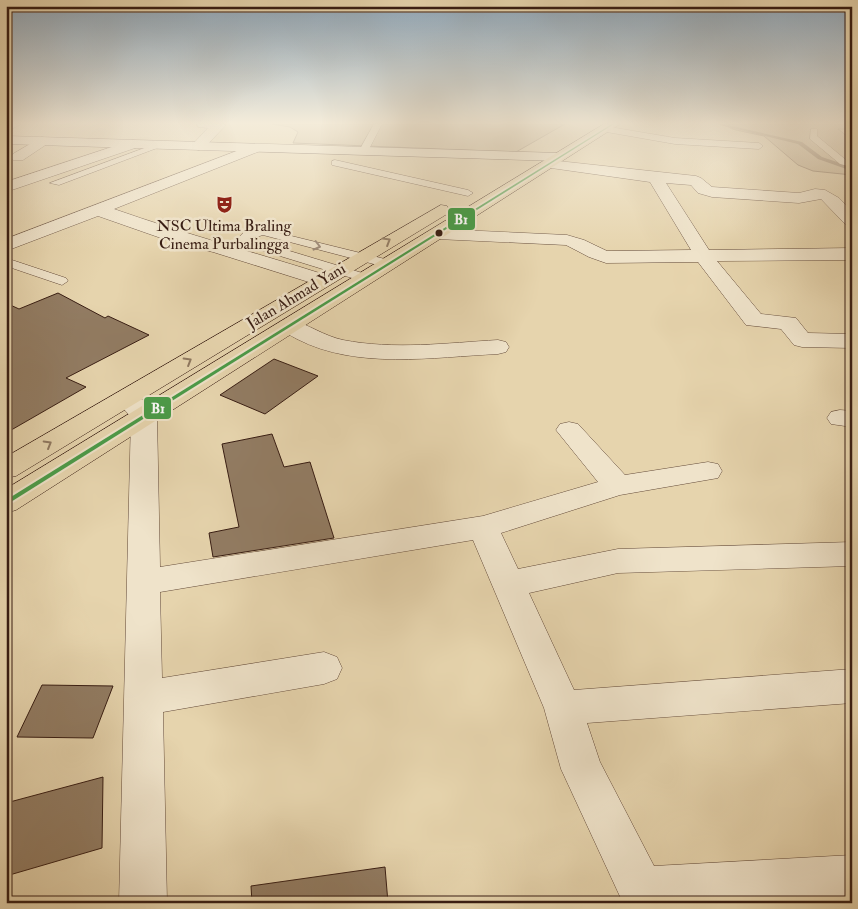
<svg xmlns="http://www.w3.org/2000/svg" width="858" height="909" viewBox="0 0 858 909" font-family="'IM FELL Double Pica',serif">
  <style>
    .green { fill: #c8b593; stroke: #806953 }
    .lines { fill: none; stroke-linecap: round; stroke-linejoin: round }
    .stream { fill: #7d6650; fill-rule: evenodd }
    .building { fill: #927c63; stroke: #381d13 }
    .lane-casing { stroke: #644b3a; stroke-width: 1 }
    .street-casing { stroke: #644b3a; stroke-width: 1 }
    .secondary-casing { stroke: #381d13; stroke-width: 1 }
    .primary-casing { stroke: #381d13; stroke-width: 1 }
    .lane { fill: #efe3ca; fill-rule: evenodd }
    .street { fill: #efe3ca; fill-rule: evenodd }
    .secondary { fill: #efe3ca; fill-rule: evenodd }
    .primary { fill: #e6d4ad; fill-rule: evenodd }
    .bus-1-casing { stroke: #efe3ca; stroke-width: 4 }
    .bus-1 { fill: #4a9c49; fill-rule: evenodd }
    .oneway { stroke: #8f7860 }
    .oneway2 { stroke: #9d8a78 }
    .bus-dot { fill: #381d13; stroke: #efe3ca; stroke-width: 2 }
    .labels { text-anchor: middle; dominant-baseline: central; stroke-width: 5; stroke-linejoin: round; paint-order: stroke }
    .far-poi-label { font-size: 16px; fill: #381d13; stroke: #efe3ca }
    .far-street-label { font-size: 16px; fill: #381d13; stroke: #efe3ca }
    .line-badge { stroke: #efe3ca; stroke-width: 2 }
    .badge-label { font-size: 14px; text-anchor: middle; font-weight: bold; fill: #fff }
  </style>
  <rect width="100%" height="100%" fill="#e6d4ad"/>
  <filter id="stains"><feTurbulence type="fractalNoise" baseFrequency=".004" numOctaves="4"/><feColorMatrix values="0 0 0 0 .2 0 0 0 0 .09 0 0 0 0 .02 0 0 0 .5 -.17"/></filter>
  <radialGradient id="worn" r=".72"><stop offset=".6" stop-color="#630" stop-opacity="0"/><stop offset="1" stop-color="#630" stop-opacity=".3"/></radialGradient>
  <path class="green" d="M272 124H565L516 152 293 143 298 132 290 127Z
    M721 124H852V129H838L852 140V175L813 171 798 165 764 136 736 130Z"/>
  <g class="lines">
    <path class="stream" d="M716 124H723L802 142 822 157 852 167V171L818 159 798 144Z"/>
  </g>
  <path class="building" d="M58 293 105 318 108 316 149 335 66 378 86 387 6 433V303L19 309Z
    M274 359 318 376 265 414 220 395Z
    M272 434 284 467 310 462 334 538 213 557 209 533 239 527 222 444Z
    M42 685 113 686 93 738 17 737Z
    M103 777 102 848 6 876V803Z
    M385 867 388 903H252L251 886Z"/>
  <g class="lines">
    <defs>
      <path id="lane" d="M374 124H382L367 153H361L359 151Z
        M604 126 675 138 759 143 763 146 759 149 675 144 601 131V127Z
        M811 129H817V136L846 160 852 161V167L840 164 810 139Z
        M158 143 165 145 59 185 50 183Z
        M335 160 468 190 473 193 468 196 332 165V161Z
        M263 229 393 261 395 264 389 268 263 235 250 239 369 275 371 278 365 282 241 244 238 238 244 232Z
        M6 258 66 278 68 281 62 285 6 266Z"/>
      <path id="street" d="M6 124H21L6 132Z
        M197 124H225L226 125 203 149 198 150 191 146 208 128 198 127Z
        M42 137 47 138 49 141 47 144 23 160H13L11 157 13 154Z
        M133 140 138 141 140 144 138 147 6 192V182Z
        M255 144 260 145 262 148 260 151 114 209C185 234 257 253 329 276L332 280 329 284H315L213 252 178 244 98 216 6 251V239Z
        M549 160 696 176 701 178 712 187 799 193 815 189 825 190 839 198 852 211V226L846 225 821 199 799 203 712 197 698 193 691 185 666 183 709 250 852 248V260L717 261 761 314 796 318 808 333 852 334V348L802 347 794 345 781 329 746 325 698 262 606 263 589 257 566 245 437 239 431 238 428 234 431 230 437 229 567 235 584 240 607 251 691 250 650 182 544 167 542 164 544 161Z
        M289 319C308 324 324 336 343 340 394 350 447 343 498 340L506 342 509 347 506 352 498 354C433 357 357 370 297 339 290 335 282 332 278 326L281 321Z
        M127 390 136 393 157 416 160 567 483 516 598 482 556 430 560 424 569 422 578 424 625 475 708 462 718 464 722 471 718 478 620 495 501 533 518 569 618 549 852 542V566L618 573 529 593 574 690 852 669V703L587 723 600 762 654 866 852 855V901L623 903 561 769 544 708 473 540 160 592 162 678 324 652 337 657 342 668 337 679 324 684 163 712 167 903H119L131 417 114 398 118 393Z
        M840 410 852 411V427L831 424 827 418 831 412Z"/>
      <path id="secondary" d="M6 136 559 153 566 157 559 161 6 144Z"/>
      <path id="primary" d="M604 124H620L16 510 6 513V489Z
        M441 205 447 206 449 210 447 214 16 476 6 478V457Z"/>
    </defs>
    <use href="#lane" class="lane-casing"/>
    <use href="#street" class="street-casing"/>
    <use href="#secondary" class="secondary-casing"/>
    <use href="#primary" class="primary-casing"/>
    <use href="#lane" class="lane"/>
    <use href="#street" class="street"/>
    <use href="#secondary" class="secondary"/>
    <use href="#primary" class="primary"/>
    <defs>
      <path id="bus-1" d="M612 124H614L6 505V500Z"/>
    </defs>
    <use href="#bus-1" class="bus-1-casing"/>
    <use href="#bus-1" class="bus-1"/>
  </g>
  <defs><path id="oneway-chevron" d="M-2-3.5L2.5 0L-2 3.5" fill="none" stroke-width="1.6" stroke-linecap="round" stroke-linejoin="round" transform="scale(1.25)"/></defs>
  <g class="oneway">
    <use href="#oneway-chevron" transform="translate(387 241) rotate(-31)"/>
    <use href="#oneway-chevron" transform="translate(188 361) rotate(-31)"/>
    <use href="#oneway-chevron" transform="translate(48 444) rotate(-30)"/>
  </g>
  <use class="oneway2" href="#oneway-chevron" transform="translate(317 246) rotate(14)"/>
  <linearGradient id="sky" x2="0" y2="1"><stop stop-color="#8fa8bc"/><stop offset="0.49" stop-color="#f4ecda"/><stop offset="1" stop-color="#f4ecda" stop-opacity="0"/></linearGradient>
  <rect width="858" height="251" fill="url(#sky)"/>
  <defs>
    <symbol id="theatre-bare" viewBox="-9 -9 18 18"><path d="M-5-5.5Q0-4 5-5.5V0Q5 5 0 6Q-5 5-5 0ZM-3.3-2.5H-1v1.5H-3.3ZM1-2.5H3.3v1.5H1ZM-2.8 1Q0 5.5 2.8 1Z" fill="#8f2418" stroke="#efe3ca" stroke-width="2.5" paint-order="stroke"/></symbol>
  </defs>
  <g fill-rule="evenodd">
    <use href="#theatre-bare" x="212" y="192" width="25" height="25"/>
  </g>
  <circle class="bus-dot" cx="439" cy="233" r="4.5"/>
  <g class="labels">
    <g class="far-poi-label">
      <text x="224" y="226">NSC Ultima Braling<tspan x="224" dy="18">Cinema Purbalingga</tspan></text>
    </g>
    <g class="far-street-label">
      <text transform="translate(296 296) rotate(-31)">Jalan Ahmad Yani</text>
    </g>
  </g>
  <g class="line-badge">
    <rect x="447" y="207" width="29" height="24" rx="5" fill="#4a9c49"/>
    <rect x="143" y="396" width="29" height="24" rx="5" fill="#4a9c49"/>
  </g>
  <g class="badge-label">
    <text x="461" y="224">B1</text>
    <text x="158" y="413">B1</text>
  </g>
  <rect width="858" height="909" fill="none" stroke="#e6d4ad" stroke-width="25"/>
  <rect x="8" y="8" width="843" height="894" fill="none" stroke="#381d13" stroke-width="2.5"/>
  <rect x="12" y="12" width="833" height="884" fill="none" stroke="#381d13"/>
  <rect width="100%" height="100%" filter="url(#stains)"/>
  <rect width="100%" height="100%" fill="url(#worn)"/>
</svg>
